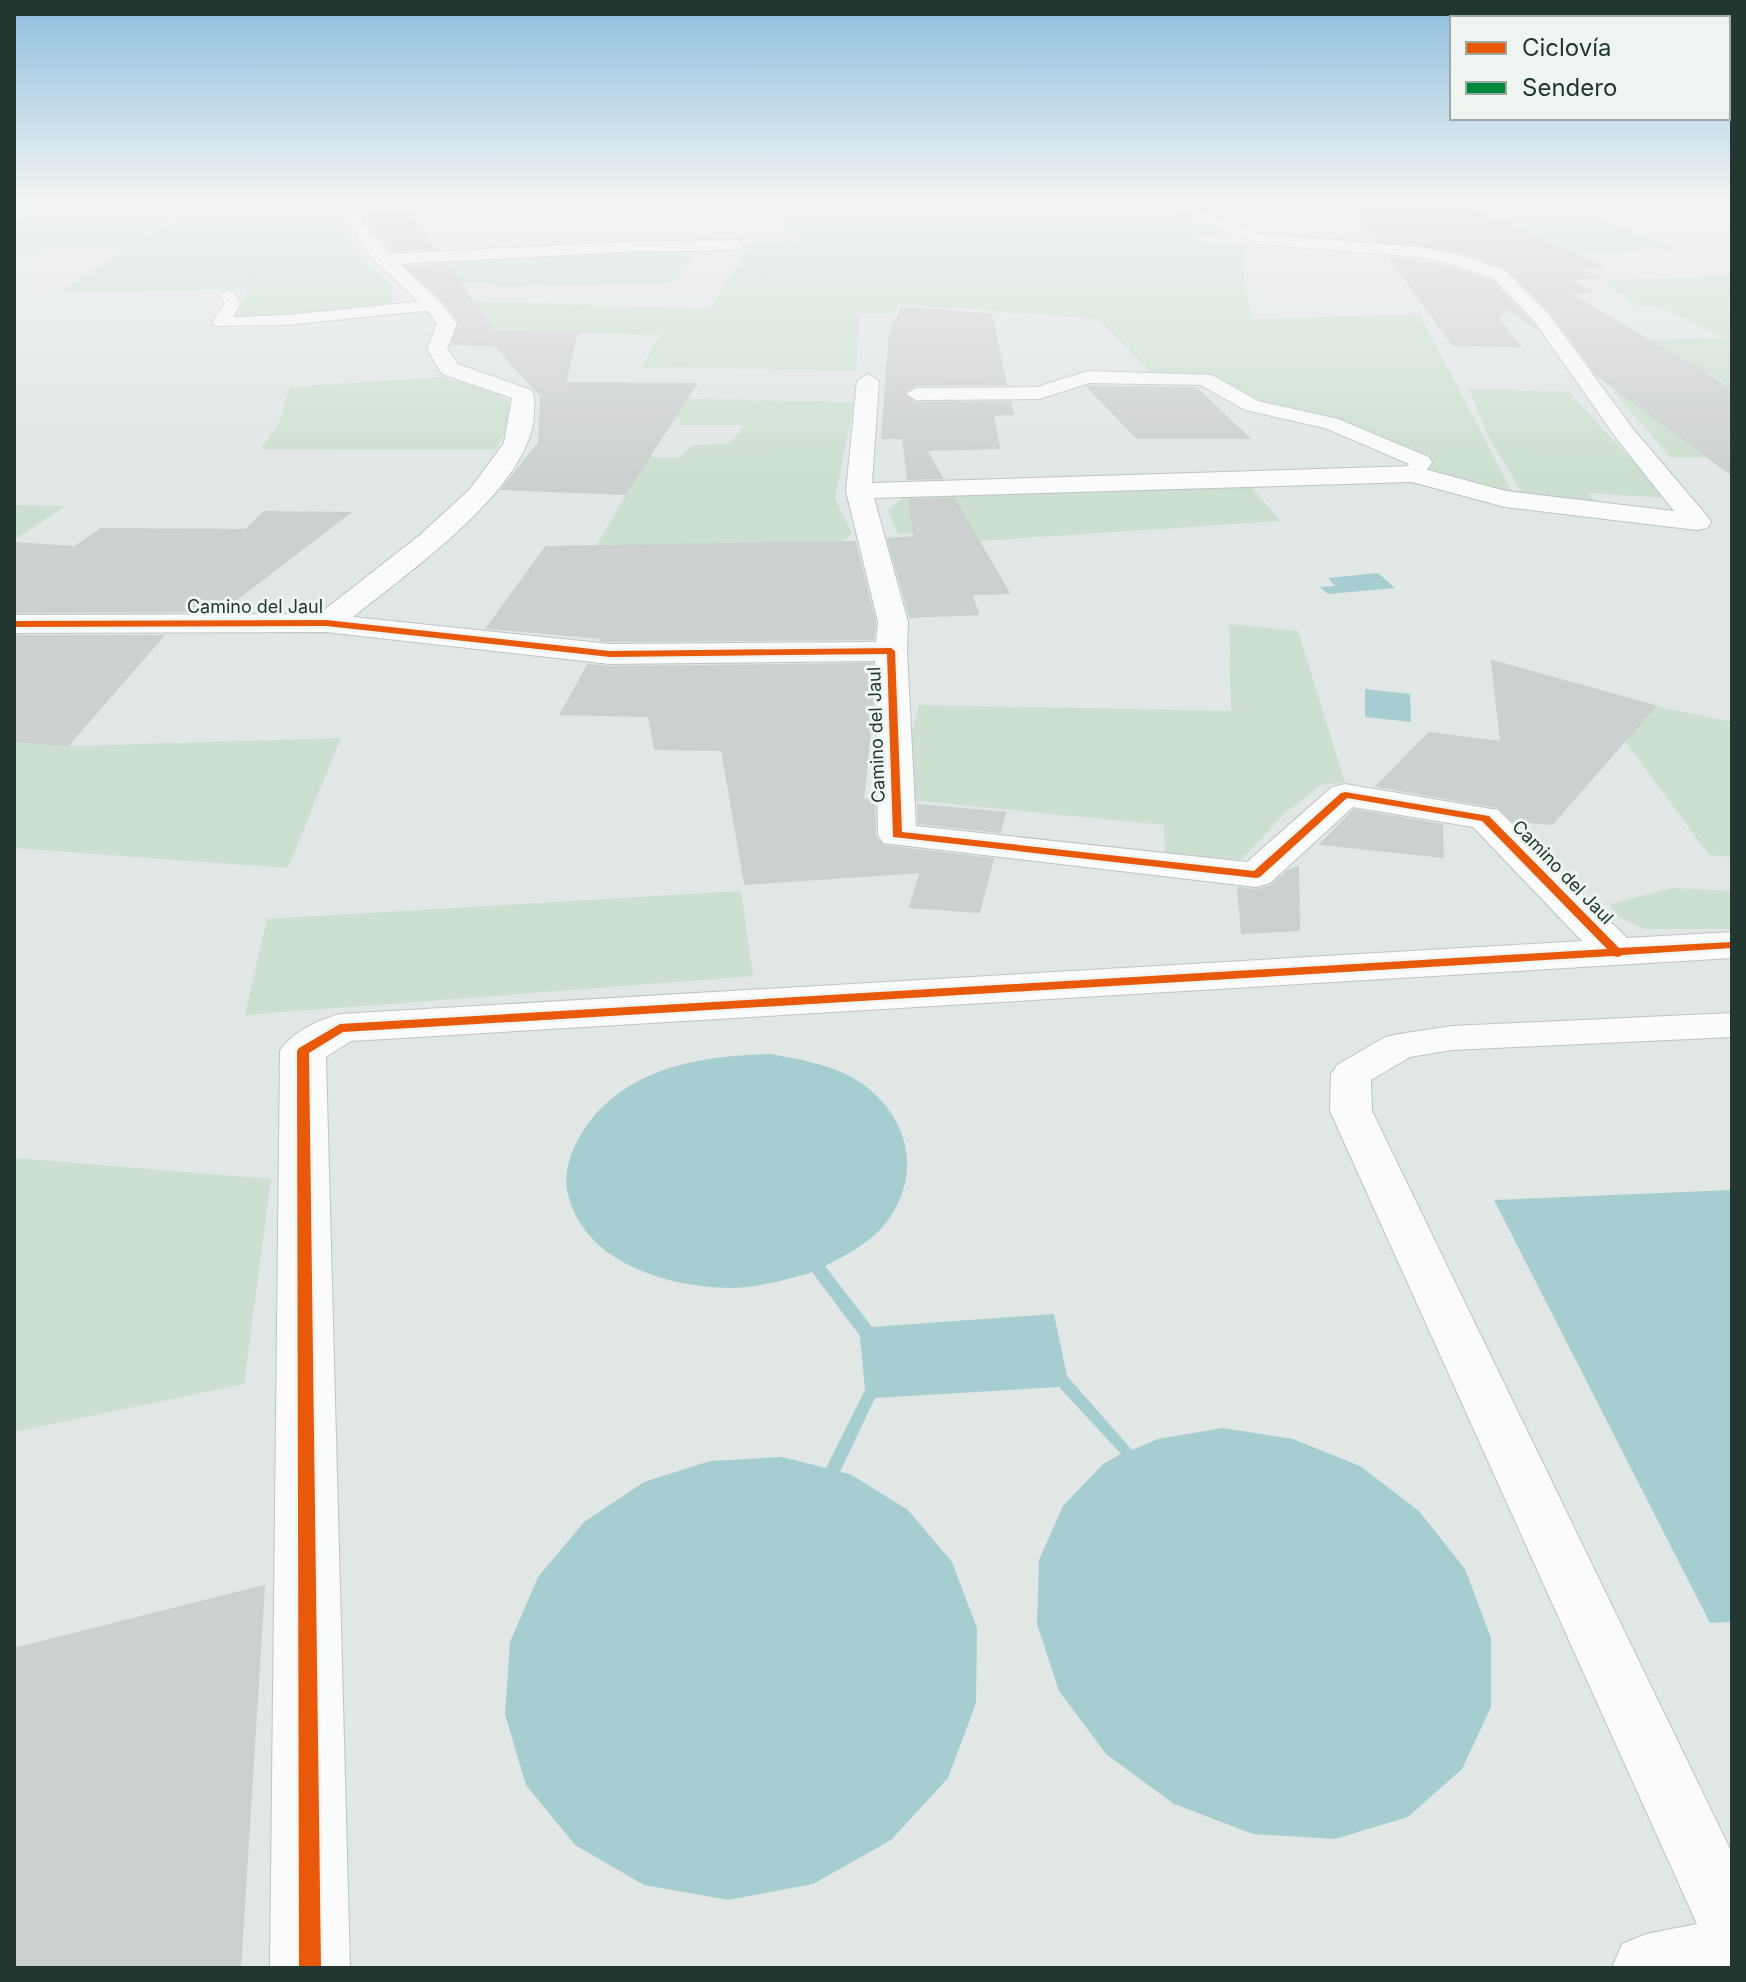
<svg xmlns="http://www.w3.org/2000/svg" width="1746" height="1982" viewBox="0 0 1746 1982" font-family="Inter,sans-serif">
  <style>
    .green { fill: #ccdfd0 }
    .water { fill: #a6ced1 }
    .building { fill: #ccd0ce; stroke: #cad0cd; stroke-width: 2 }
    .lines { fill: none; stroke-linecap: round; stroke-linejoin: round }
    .lane-casing { stroke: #bec4c1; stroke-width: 2 }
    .street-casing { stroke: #bec4c1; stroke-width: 2 }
    .lane { fill: #fafbfb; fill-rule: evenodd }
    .street { fill: #fafbfb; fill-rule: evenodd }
    .quiet { stroke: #00873e; stroke-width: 4; stroke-dasharray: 8 4; stroke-linecap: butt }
    .cycleway-casing { stroke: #eff6f2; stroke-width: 5 }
    .cycleway { fill: #e8590c; fill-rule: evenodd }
    .labels { text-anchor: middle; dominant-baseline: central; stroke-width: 6; stroke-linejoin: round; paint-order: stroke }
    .far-street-label { font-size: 18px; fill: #223730; stroke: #eff6f2 }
  </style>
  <rect width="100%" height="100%" fill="#e1e7e4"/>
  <path class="green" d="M14 198H199L144 237 193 207 262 206 272 198H350C332 241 365 259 392 286L393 307 231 320 249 289 58 293 127 248 47 247 37 254H14V222L31 212H14Z
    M666 198H1139L1185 212 1225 231 1213 232 1217 235 1192 236C1208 248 1228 243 1244 244V280L1253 319 1420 314 1515 498 1428 472 1432 463 1340 421 1261 405 1207 375H1153L1098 319 900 304 892 314H859L856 370 641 367 661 335 491 332 496 328H467L468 301 709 309 751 243 796 242 771 202 663 207Z
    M1589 214 1676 249 1473 258 1422 249 1407 224 1469 216Z
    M699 248 676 283 498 287 486 283 420 284 393 261Z
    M1732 275V389L1668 385 1728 384 1707 372 1599 376 1570 340 1726 338 1663 308 1638 306 1601 281Z
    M443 377 498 394 511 402 512 421 495 450 260 449 280 421 289 387Z
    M1469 389 1569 392 1667 498 1589 493 1597 505 1526 499 1489 438Z
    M1613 391 1732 392V457L1671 458Z
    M592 397 854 402 835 498 852 534 841 542 803 543 586 564 642 467 522 463 524 458 605 455 678 458 694 445 730 443 745 425H679L681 417H620Z
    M1249 485 1281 521 979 541 965 529 898 534 888 510 904 497Z
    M14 505 65 506 14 540Z
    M1229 624 1298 631 1345 782 1321 785 1286 812 1241 860 1165 856 1164 825 911 800V735L919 705 1231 711Z
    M1655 706 1732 722V857L1709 855 1625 741Z
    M341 738 288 868 14 848V741L79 746Z
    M1673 888 1732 891V929H1644L1613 914 1610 904Z
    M741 891 753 976 245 1015 267 919Z
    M14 1158 271 1179 244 1384 14 1432Z"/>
  <path class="water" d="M1378 573 1395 588 1328 594 1320 587 1335 586 1328 578Z
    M1365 689 1410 694 1411 722 1365 717Z
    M771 1054C802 1060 837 1065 864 1085 911 1120 922 1177 885 1224 871 1242 845 1256 825 1266L872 1327 1054 1314 1067 1376 1132 1450 1158 1439 1223 1428 1293 1439 1360 1466 1419 1511 1465 1569 1491 1638V1707L1462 1769 1408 1817 1335 1839 1253 1834 1174 1804 1106 1754 1059 1691 1037 1624 1039 1560 1063 1506 1103 1464 1121 1454 1059 1387 875 1398 840 1472 850 1474 908 1510 952 1562 977 1628 976 1703 948 1778 891 1840 813 1884 728 1900 644 1885 575 1845 526 1785 505 1714 510 1642 538 1577 584 1522 644 1482 710 1461 782 1457 826 1468 865 1390 860 1336 812 1272C787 1280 757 1288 729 1288 668 1287 584 1263 568 1194 563 1175 570 1153 580 1136 619 1069 699 1055 771 1054Z
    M1732 1190V1622L1710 1623 1494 1200Z"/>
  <path class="building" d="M1454 200 1605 267 1578 268 1600 278 1566 279 1593 292 1568 293 1732 389V475L1596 374 1550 311 1507 268 1462 252 1378 241 1349 202Z
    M410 213 435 249 390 251 368 216Z
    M1390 258 1450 267 1491 281 1536 328 1508 308 1498 319 1520 346 1453 345Z
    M446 264 494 332 577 333 565 383 696 384 625 494 502 489 539 443 541 396 495 345 452 344 459 322 442 299 407 267Z
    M902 308 991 314 1006 384 916 385 903 393 916 403 1010 402 1013 414 993 415 999 448 926 450 942 478 908 479 903 438H882L890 332Z
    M1088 387 1196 388 1249 438H1137Z
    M954 499 1009 593 971 594 978 614 910 617 888 539 914 537 910 500Z
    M264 512 349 513 221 611 14 612V543L75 547 101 529 246 530Z
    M855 542 875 622 873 639 610 641 601 640 603 638 487 628 546 547Z
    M14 636H163L68 745 14 741Z
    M1492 661 1655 706 1552 824 1513 821 1498 807 1377 786 1429 733 1501 742Z
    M872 664 873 702 863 800 874 801 875 837 883 846 993 859 979 912 910 907 921 872 745 884 722 750 655 749 649 716 561 714 588 665 610 667Z
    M918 805 1005 813 1000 832 919 823Z
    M1354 810 1442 825 1443 857 1321 844Z
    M1298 867 1299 930 1242 933 1238 888 1256 890 1271 886 1288 871Z
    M264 1586 240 1968H14V1649Z"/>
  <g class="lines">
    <defs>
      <path id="lane" d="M452 198H471L473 201 466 205 360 214 353 210 360 206Z
        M227 290 233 292 241 303 233 317 287 315 433 300 441 305 433 310 287 325 215 326 212 322 225 303 219 295Z
        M1088 371 1212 375 1258 401 1338 419 1429 457 1432 462 1421 479H1405L1402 474 1409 464 1325 428 1245 410 1201 385 1090 383 1039 399 916 400 906 394 916 388 1037 387Z
        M1732 1013V1037L1452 1050 1410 1057 1371 1080 1372 1111 1732 1853V1968H1612L1622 1944 1646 1934 1697 1924 1330 1111 1331 1074 1337 1065 1385 1037 1399 1034 1452 1026Z"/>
      <path id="street" d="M354 198H370L363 221 389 254 621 242 738 240 747 245 738 250 621 252 400 264 440 301 457 324 447 349 458 364 531 390C536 398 534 405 534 414 531 488 407 573 353 617L610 644 876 642 878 622 846 491 857 381 868 374 879 381 872 483 1413 466 1506 491 1674 511 1617 439 1534 321 1493 278 1451 264 1418 257 1257 244 1149 198H1171L1260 234 1418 247 1461 255 1505 270 1548 313 1633 429 1707 516 1711 522 1707 528 1697 530 1505 507 1412 482 874 498 908 622 907 651 916 826 1247 862 1332 787 1345 784 1498 810 1627 938 1732 932V958L351 1041 326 1057 350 1968H270L280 1051C292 1032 318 1020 340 1014L1582 941 1473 827 1353 807 1270 883 1256 887 883 843 878 835 875 661 610 664 326 632 14 633V615L319 614 420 535 470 489 504 443 512 398 442 374 427 349 437 324 426 309 373 259 347 221Z"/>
    </defs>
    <use href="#lane" class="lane-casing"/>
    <use href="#street" class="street-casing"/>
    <use href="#lane" class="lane"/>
    <use href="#street" class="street"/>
    <path class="quiet" d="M1443 198 1456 205"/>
    <defs>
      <path id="cycleway" d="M326 620 610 651 891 648 895 651 902 832 1254 871 1341 793 1345 792 1489 816 1619 948 1732 942V948L1623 955 1618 957 1613 956 343 1032 309 1053 321 1968H299L297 1051 299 1048 340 1024 1607 949 1482 821 1347 798 1260 877 1256 878 893 837 887 654 610 657 326 626 14 627V621Z"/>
    </defs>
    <use href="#cycleway" class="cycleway-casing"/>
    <use href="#cycleway" class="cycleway"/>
  </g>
  <linearGradient id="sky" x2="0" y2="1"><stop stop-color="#8dbedf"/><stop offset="0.42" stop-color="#f2f4f3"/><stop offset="1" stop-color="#f2f4f3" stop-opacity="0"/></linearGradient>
  <rect width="1746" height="476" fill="url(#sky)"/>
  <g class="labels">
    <g class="far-street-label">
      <text x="255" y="606">Camino del Jaul</text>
      <text transform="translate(876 735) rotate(-92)">Camino del Jaul</text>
      <text transform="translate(1563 872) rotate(46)">Camino del Jaul</text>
    </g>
  </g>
  <rect width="1746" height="1982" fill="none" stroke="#223730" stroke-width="32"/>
  <rect x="1450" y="16" width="280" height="104" fill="#eff6f2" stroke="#9daaa4" stroke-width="2"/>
  <rect x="1466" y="42" width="40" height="12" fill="#e8590c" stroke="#9daaa4" stroke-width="2"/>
  <text x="1522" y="56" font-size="24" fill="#223730">Ciclovía</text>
  <rect x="1466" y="82" width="40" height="12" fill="#00873e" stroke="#9daaa4" stroke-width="2"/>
  <text x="1522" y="96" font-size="24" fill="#223730">Sendero</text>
</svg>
